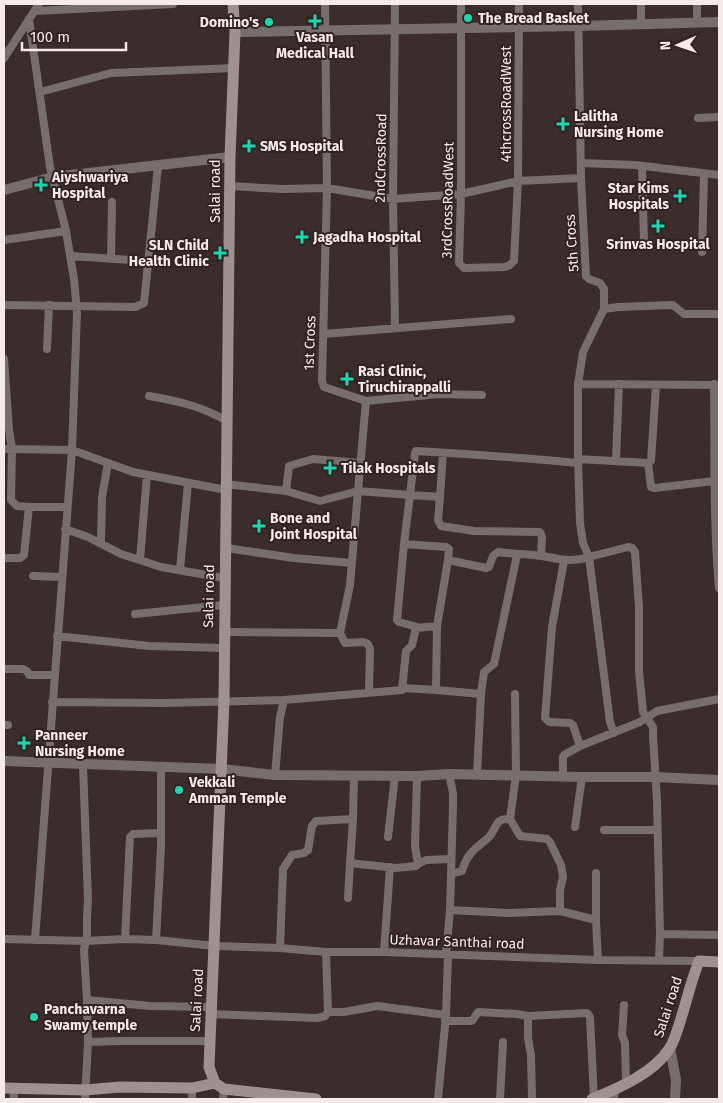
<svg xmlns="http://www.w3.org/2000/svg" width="723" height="1103" viewBox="0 0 723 1103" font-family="'Fira Sans',sans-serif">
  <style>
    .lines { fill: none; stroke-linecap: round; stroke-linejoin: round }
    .minor { stroke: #766f6e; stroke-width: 8 }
    .tertiary { stroke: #766f6e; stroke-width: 10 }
    .secondary { stroke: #9e9190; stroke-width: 11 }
    .poi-dot { fill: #1cd5b1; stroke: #312322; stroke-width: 2 }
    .labels { text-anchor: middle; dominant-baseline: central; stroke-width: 4; stroke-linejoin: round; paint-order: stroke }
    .poi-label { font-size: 14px; font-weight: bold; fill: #f5ebea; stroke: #312322; text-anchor: start }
    .street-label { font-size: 14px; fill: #f5ebea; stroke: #312322 }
  </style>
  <rect width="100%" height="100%" fill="#3b2d2b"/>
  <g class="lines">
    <path class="minor" d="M325 4 327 188 322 381 324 387 366 401 358 491 410 495 404 544 446 547 449 549 448 560 486 568 489 567 493 556 498 552C512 554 527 554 542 556 559 559 572 563 589 557L610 722 614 733
      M461 4V194L459 263 464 268 505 267 510 265 514 261 518 181 519 4
      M578 4 581 178 586 276 589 279 600 283 604 289V309L583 352 578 384V459L580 523 583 543 589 557 628 547 632 548 635 552 639 607V671L643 712 653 727V735L657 801 660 934 659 959
      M641 4V23
      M697 4V22
      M35 11 173 4
      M29 19 50 167 66 231 74 279 77 313 72 450 35 940
      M4 58 39 4
      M40 92 111 73 234 68
      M698 118 719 117
      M581 163 635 165 719 175
      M642 166 644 242
      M230 186 282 189 327 188 393 199 461 194 518 181 581 178
      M4 240 66 231
      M702 252 704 174
      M70 256 147 261
      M111 259 112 202
      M4 305 135 307 144 303 158 166
      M604 309 618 307 673 305 684 314H719
      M395 327 393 199 395 4
      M324 334 511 319
      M47 349 49 305
      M4 359 9 429 12 449 11 500 17 506 29 507
      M578 384 719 385
      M714 384C715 453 713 520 719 588
      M149 396C178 401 201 406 227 421
      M366 401 439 394 482 395
      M4 449 72 450 133 472 226 490
      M443 453 440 497 410 495 415 453 416 451C470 454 524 458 578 463
      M578 459 648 463 651 461 656 385
      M616 461 619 384
      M648 463 651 487 655 488 714 481
      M225 484 286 491 289 466 313 459 360 463
      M286 491 320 501 358 491 350 585 340 633 345 643 364 642 368 644 370 649 369 692
      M440 497 438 520 441 526 474 531 540 532 542 537 541 556
      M65 529 88 537 121 554 161 567 224 578
      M101 543 102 497 108 463
      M404 544 397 620 399 622 417 627
      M226 548 294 558 352 563
      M4 558H20L24 555 29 507H67
      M140 560 147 475
      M564 561 552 627 545 718 549 722 570 723 573 725 580 746
      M180 570 188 483
      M33 576 62 577
      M135 614 224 605
      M437 626 436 690 481 694 477 775
      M223 632 340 633
      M57 636 149 646 223 648
      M4 669H23L27 671 29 675H54
      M403 688 436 690
      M481 694 484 672 494 664 517 555
      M515 694 516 775 510 819 520 836 547 839 550 842 561 865 563 877 560 890V911
      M52 702 164 703 284 700
      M4 725H8
      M83 765 88 900 87 917V935L84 950 87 1000 88 1042 85 1099
      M275 775 280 717 284 700 402 690 406 651 412 645 416 628 437 626 448 560
      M563 777V757L564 755 580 746 640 722 657 711 719 699
      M353 819 350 863 395 868 416 866 418 864 415 846 417 776
      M575 827 582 777
      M604 830H657
      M388 837 395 776
      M418 864 426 860 450 859
      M451 874 462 871C468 852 474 850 488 838 498 829 493 818 510 819
      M348 898 350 863
      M450 910 509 913 560 911 596 920 598 960
      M596 920V873
      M660 934 719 935
      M4 939 86 941 125 939 156 940 215 946 280 948 326 952H384L598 960 699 961
      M125 939 130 837 133 834 161 833
      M156 940 161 847V767
      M280 948 283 869 292 855 304 853 308 850 312 826 316 821 353 819 354 776
      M326 952 328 1012
      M384 952 390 867
      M446 955 450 910 453 806V793L449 774
      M87 1000 150 1006 211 1007
      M624 1005 622 1035 625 1043 626 1083
      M211 1014 317 1018 325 1016 328 1012H344L377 1006 446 1015
      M528 1016V1038L531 1055 532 1099
      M445 1021H472L478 1012 517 1014 528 1016 587 1013 590 1017 594 1099
      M88 1042 120 1041H210
      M13 1089 14 1099
      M192 1099V1088
      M223 1099 224 1089
      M438 1099 446 1015 448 955
      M500 1099 503 1042
      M614 1099 615 1089"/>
    <path class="tertiary" d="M235 32 578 26 719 22
      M4 190 53 177 230 157
      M4 761 221 769 275 775 417 776 449 774 582 777H655L719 780
      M670 1048 676 1080 675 1099"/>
    <path class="secondary" d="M233 4 235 32 230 157 224 700 209 1067 215 1083 224 1089 316 1099
      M4 1088 85 1090 120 1087 192 1088 215 1083
      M592 1099C617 1089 654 1073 669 1049 673 1044 675 1037 677 1031 685 1008 690 984 699 961L719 962"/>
  </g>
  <g class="poi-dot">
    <circle cx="468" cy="18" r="5"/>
    <path d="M312.5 13.5h5v5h5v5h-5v5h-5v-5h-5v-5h5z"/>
    <circle cx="269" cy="22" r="5"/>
    <path d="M560.5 116.5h5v5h5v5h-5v5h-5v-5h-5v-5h5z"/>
    <path d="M246.5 138.5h5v5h5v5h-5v5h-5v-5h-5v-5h5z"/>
    <path d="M38.5 177.5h5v5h5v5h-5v5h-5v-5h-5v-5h5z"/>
    <path d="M677.5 188.5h5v5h5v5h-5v5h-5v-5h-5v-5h5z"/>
    <path d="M655.5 218.5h5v5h5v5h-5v5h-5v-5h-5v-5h5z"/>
    <path d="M299.5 229.5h5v5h5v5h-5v5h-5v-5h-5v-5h5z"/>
    <path d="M217.5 245.5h5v5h5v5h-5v5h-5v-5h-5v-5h5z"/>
    <path d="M344.5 371.5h5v5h5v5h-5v5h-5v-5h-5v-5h5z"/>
    <path d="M327.5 460.5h5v5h5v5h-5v5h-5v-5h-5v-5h5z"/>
    <path d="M256.5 518.5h5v5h5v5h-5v5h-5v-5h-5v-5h5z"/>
    <path d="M21.5 735.5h5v5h5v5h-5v5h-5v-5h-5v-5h5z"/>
    <circle cx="179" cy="790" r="5"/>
    <circle cx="34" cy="1017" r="5"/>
  </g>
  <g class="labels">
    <g class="poi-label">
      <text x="478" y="18">The Bread Basket</text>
      <text x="259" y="22" text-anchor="end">Domino's</text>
      <text x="315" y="37" text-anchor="middle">Vasan<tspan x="315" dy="16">Medical Hall</tspan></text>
      <text x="574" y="116">Lalitha<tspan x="574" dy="16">Nursing Home</tspan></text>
      <text x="260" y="146">SMS Hospital</text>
      <text x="52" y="177">Aiyshwariya<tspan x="52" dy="16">Hospital</tspan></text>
      <text x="669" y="188" text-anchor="end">Star Kims<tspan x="669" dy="16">Hospitals</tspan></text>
      <text x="313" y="237">Jagadha Hospital</text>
      <text x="658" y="244" text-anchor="middle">Srinvas Hospital</text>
      <text x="209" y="245" text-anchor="end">SLN Child<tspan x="209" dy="16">Health Clinic</tspan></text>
      <text x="358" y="371">Rasi Clinic,<tspan x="358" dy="16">Tiruchirappalli</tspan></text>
      <text x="341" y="468">Tilak Hospitals</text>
      <text x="270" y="518">Bone and<tspan x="270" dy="16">Joint Hospital</tspan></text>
      <text x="35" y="735">Panneer<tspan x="35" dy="16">Nursing Home</tspan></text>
      <text x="189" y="782">Vekkali<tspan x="189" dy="16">Amman Temple</tspan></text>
      <text x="44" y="1009">Panchavarna<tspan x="44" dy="16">Swamy temple</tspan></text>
    </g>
    <g class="street-label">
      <text transform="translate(506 104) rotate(-90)">4thcrossRoadWest</text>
      <text transform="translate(381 158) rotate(-89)">2ndCrossRoad</text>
      <text transform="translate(215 191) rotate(-90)">Salai road</text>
      <text transform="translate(448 200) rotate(-89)">3rdCrossRoadWest</text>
      <text transform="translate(572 243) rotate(-94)">5th Cross</text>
      <text transform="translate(310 343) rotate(-88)">1st Cross</text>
      <text transform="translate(209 596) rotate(-89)">Salai road</text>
      <text transform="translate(457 942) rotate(2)">Uzhavar Santhai road</text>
      <text transform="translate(197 1000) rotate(-87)">Salai road</text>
      <text transform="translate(668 1007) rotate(-72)">Salai road</text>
    </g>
  </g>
  <rect width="723" height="1103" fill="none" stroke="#f5ebea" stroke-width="10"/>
  <g transform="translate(678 45) rotate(268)" stroke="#312322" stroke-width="4" paint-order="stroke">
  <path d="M0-4L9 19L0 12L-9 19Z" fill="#f5ebea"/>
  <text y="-8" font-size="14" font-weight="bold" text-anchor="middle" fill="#f5ebea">N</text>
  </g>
  <path d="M22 42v8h104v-8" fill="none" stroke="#f5ebea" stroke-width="2.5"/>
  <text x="30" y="42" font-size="15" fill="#f5ebea" stroke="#312322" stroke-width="4" paint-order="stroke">100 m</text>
</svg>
